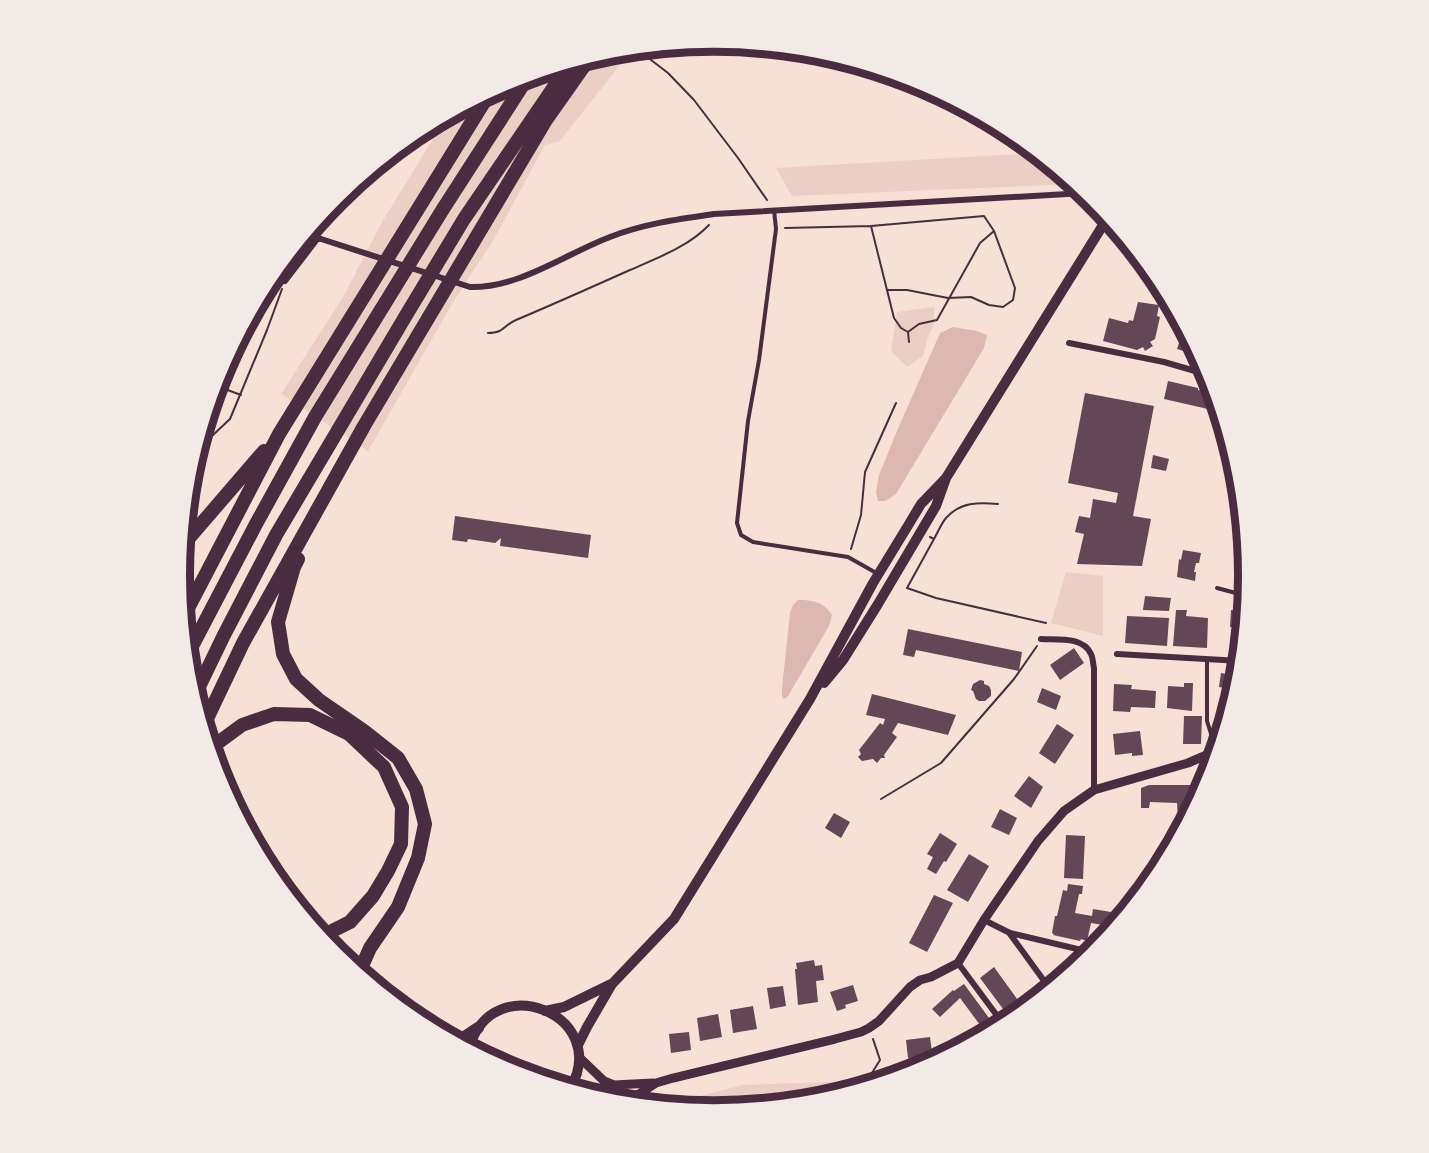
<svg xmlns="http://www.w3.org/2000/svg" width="1429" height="1153" viewBox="0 0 1429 1153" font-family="Ubuntu,sans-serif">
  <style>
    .green { fill: #ebcfc5 }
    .water { fill: #dcb8b0 }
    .building { fill: #644757 }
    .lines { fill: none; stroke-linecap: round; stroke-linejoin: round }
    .path { stroke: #4a2c40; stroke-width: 2 }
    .service { stroke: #4a2c40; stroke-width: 4 }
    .minor { stroke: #4a2c40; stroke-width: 6 }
    .tertiary { stroke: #4a2c40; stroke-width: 9 }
    .secondary { stroke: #4a2c40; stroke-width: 10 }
    .trunk { stroke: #4a2c40; stroke-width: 12 }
    .motorway { stroke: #4a2c40; stroke-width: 14 }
    .rim { fill: none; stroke: #4a2c40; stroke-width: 8 }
  </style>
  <rect width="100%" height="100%" fill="#f7e1d7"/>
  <path class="green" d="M632 50 559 142 545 145 493 241 453 302 368 451 281 394 343 297 382 222 447 116 510 83 611 52Z
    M1037 153 1074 184 792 196 776 168Z
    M934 307V324L928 337 923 356 907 367 891 351 897 312Z
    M1066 572 1103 576V636L1051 623Z
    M888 1080 818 1101 714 1111 662 1106 742 1085Z"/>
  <path class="water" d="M953 327 977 331 987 335 984 348 896 494 885 501H878L876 492 879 475 897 431 940 333Z
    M798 600C813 600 824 602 832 615L829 626 788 696 784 699 782 696V688L790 613 793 605Z"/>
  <path class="building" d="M1138 302 1159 305 1157 316 1160 317 1155 339 1150 342 1153 346 1145 351 1143 347 1137 350 1103 341 1109 318 1128 323 1129 320 1133 321Z
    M1184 327 1195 347 1200 356 1177 349Z
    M1168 381 1198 388V390L1203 391V389L1214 392 1221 412 1164 399Z
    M1085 393 1154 406 1133 516 1151 519 1142 566 1077 564 1084 534 1075 532 1079 516 1090 518 1093 499 1116 503 1118 493 1068 483Z
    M1153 455 1169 459 1166 471 1151 468Z
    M1235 509 1243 511 1244 527 1232 525Z
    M455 516 591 535 588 558 500 546 501 538 495 543 468 539 467 542 452 540Z
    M1183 550 1201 553 1199 563H1196L1194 572H1196L1195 581 1177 577 1179 559 1181 560Z
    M1145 596 1171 598 1169 611 1143 610Z
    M1176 610H1187L1186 616 1208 618 1207 648 1173 646Z
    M1231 610 1246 611 1244 628 1230 627Z
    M1127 616 1169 618 1167 646 1125 643Z
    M908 629 1022 652 1019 671 916 650 914 657 903 655Z
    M1074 648 1084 663 1060 680 1050 665Z
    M1221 673 1238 676 1237 683H1238L1236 690 1219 687Z
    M980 680 984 681V684L989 686 991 690V696L985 701H979L976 699 973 691 971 690 973 684Z
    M1184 683H1193L1192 711 1167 708 1168 686 1184 687Z
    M1114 684 1132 685 1131 689 1156 691 1155 708 1131 707 1130 712 1113 711Z
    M1042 688 1061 696 1056 710 1037 702Z
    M872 694 956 715 948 735 898 723 892 733 897 737 884 755 885 758H881L877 763 873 759 862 761 858 757 861 754 859 750 880 723 883 725 885 719 866 715Z
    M1184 716H1202L1201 744H1183Z
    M1057 724 1074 735 1055 764 1039 753Z
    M1140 731 1143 755 1132 756V753L1115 755 1113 734Z
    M1029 776 1043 787 1031 808 1014 796Z
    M1149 785H1206L1196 803H1192V812L1188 819H1178L1177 803 1150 802 1149 808H1141V788Z
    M1000 809 1017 818 1009 835 991 827Z
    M834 813 850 822 841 838 825 828Z
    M940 833 957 844 946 862 944 861 936 874 927 869 933 857 927 854Z
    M1066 835 1085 836 1083 879 1064 878Z
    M969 854 989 866 968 902 947 890Z
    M1068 884 1083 886 1082 894H1079L1075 913 1092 916 1093 909 1117 913 1115 927 1091 923 1087 941 1081 939 1080 941 1053 935 1054 934 1052 933 1055 916H1057L1063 890 1067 891Z
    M934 895 953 903 927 952 909 943Z
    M814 960 815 966 822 965 824 980 816 981 818 1002 798 1005 795 969H797L796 963Z
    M994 967 1025 1010 1012 1021 980 978Z
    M964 984 989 1018 980 1025 960 998 940 1017 932 1009 953 990 954 991Z
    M853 985 858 1001 845 1005 846 1008 837 1011 830 992Z
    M783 986 786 1006 770 1009 767 988Z
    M753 1006 757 1029 733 1033 730 1010Z
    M718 1014 722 1037 700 1041 697 1018Z
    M689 1032 691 1050 671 1053 669 1034Z
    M930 1037 933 1060 917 1062 916 1057 908 1058 906 1040Z"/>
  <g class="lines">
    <path class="path" d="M640 49 642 53 668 73 694 100 738 158 767 200
      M871 226 894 318 901 328 908 332 909 342
      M785 228 871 226 984 216 994 231 1015 288 1013 300 1003 307 989 305 971 297 948 298 907 290H887
      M320 229 324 214
      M908 332 919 324 937 320 980 243 994 231
      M488 333C505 333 502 326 516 320 554 304 592 287 630 270 657 258 688 247 709 225
      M217 386 241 395
      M197 450 230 419 267 330 282 289
      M930 537 934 539 907 588 936 598 1046 623
      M934 539C938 532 941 524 946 518 960 502 979 502 998 504
      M851 549 861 515 865 472 896 403
      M881 799 941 763 1014 679 1037 646
      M868 1086 867 1081 880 1060 873 1039"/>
    <path class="service" d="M774 210 776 229 759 360 748 421 737 523 741 535 753 542 848 557 878 574
      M1217 588 1247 596
      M1207 659V721L1216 750"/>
    <path class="minor" d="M285 281 318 238 470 287C520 288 565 254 610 237 643 224 679 219 714 214L1085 193
      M1069 343 1164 362 1209 375
      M1041 639C1057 640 1083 636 1091 654 1093 658 1093 664 1094 668V790
      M1117 654 1241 661
      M984 920 1010 933 1094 953
      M1010 934 1050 989
      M958 963 1004 1025"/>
    <path class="tertiary" d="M580 1058 604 1081 614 1085 653 1083
      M601 1098 622 1099 639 1094 656 1083 673 1078 835 1039 861 1032 869 1028 879 1021 910 987 920 980 931 977 958 963 984 920 1038 841 1064 811 1094 790 1188 763 1218 750"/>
    <path class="secondary" d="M824 683 843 660 878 604 936 506 946 478 1108 217
      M545 1011 564 1007 611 984
      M578 1045 587 1027 612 984 674 919 810 699 873 583 909 524 921 504 946 478
      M469 1049C491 966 613 1015 570 1089"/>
    <path class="trunk" d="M457 1042 478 1028"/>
    <path class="motorway" d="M183 545 264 451
      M298 559 294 567 278 622 283 654 296 679 319 700 364 731 398 758 416 789 425 824 418 858 398 907 370 948 359 973
      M184 616 279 434 489 94
      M188 654 256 524 315 417 443 209 528 77
      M195 695 224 635 276 535 405 317 464 219 569 65
      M204 725 243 643 364 426 546 120 589 59
      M211 749 215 745 242 725 274 714 310 715 349 734 384 767 402 807 401 844 388 871 373 896 350 922 322 936"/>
  </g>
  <path d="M0 0H1429V1153H0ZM190 576a524 524 0 1 1 1048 0a524 524 0 1 1-1048 0Z" fill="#f1eae7" fill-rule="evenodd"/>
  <path class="rim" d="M190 576a524 524 0 1 1 1048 0a524 524 0 1 1-1048 0Z"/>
</svg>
